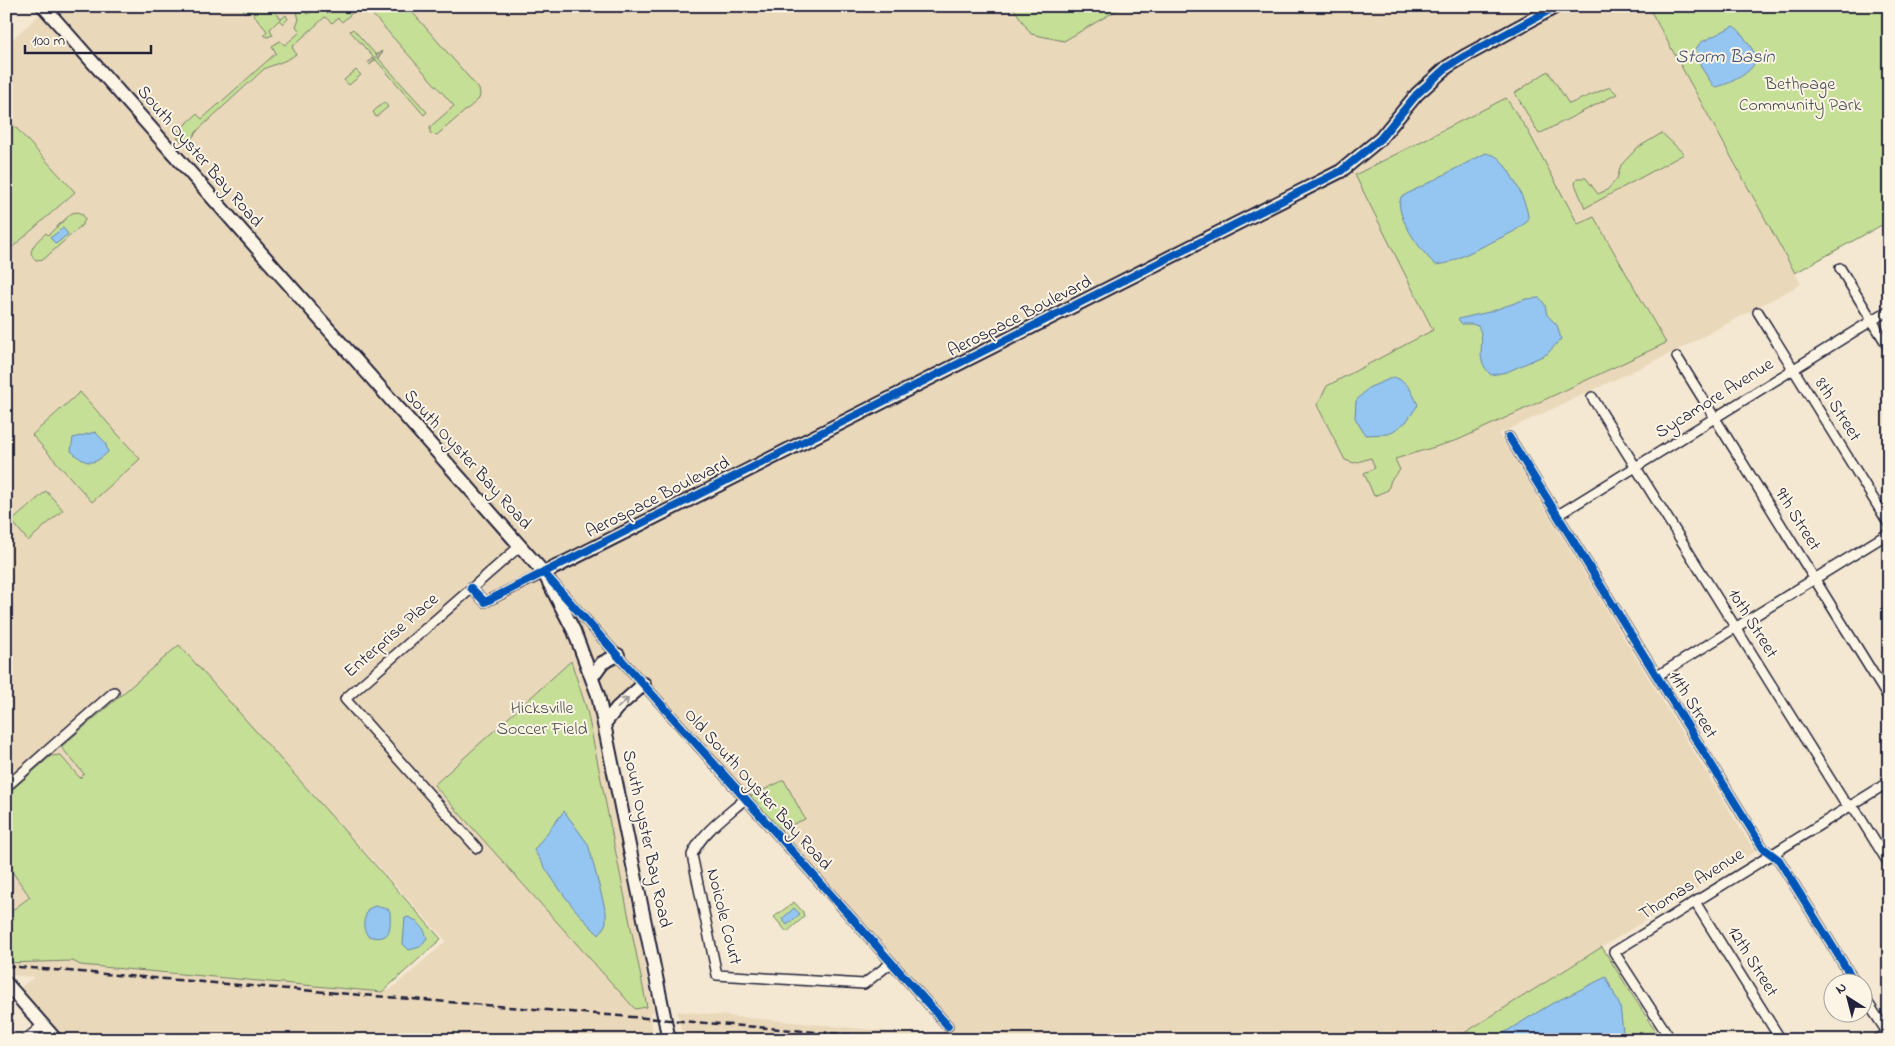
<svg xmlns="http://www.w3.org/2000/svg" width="1895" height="1046" viewBox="0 0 1895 1046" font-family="'Indie Flower',sans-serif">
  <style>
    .built { fill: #ead8bb; fill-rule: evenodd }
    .green { fill: #c6df96; stroke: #748068 }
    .water { fill: #95c6f1; stroke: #6784a8 }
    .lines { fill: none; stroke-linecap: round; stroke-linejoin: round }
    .street-casing { stroke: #22223b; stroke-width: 12 }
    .secondary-casing { stroke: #22223b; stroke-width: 16 }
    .street { stroke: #fcf5e5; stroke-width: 9 }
    .secondary { stroke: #fcf5e5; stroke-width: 12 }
    .rail { stroke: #22223b; stroke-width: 2.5; stroke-dasharray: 8 4; stroke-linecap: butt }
    .cycleway-casing { stroke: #fcf5e5; stroke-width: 11 }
    .cycleway { stroke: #0057b8; stroke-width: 8 }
    .oneway { stroke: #9a9698 }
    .labels { text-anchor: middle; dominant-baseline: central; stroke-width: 4; stroke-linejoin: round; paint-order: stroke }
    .park-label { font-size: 18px; fill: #4b5152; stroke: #fcf5e5 }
    .street-label { font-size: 18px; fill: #22223b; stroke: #fcf5e5 }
    .water-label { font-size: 19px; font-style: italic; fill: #445372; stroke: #fcf5e5 }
  </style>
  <rect width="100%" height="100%" fill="#f4e8d2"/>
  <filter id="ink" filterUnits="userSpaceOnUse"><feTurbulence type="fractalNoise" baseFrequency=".02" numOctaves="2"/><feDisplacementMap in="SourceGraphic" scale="10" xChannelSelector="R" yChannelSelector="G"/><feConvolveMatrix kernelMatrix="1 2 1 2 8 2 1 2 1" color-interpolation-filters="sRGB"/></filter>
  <g filter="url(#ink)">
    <path class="built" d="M49 6H1648L1801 284 1676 351 1499 434 1755 852 1453 1040H60L18 989 34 977 9 975 6 972V253L75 192 6 117V45ZM646 691 946 1029 937 1036 677 1011 683 1039 653 1036 650 1012H654L598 732ZM326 809 446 941 390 990 383 989 441 938Z"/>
    <path class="green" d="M243 6H246L249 9 252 6H271L281 19 286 15 288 19 283 24 279 20 270 29 273 35 267 37 264 35 267 31 250 10 244 13Z
      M299 6H303L307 14 324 6H360L342 22 338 18 332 23 325 17 292 47 296 54C288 61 274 64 264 69L198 130 192 138 184 144 178 138 176 133 197 114 202 119 276 53 272 46 280 41 285 45 300 32 296 26 299 20 296 8Z
      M365 6H407L479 89 480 94 479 99 437 135 430 134V127L454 106Z
      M1012 6H1124L1064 41 1031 34Z
      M1648 6H1889V221L1795 273Z
      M353 29 376 55 382 51 368 63 373 57 350 31Z
      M383 52 378 58 427 112 424 115 376 60 369 65Z
      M356 70 361 75 349 85 344 80Z
      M1548 71 1569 104 1610 87 1617 94 1539 134 1515 93Z
      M1506 98 1528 131 1578 224 1594 217 1666 343 1458 440 1395 459 1400 470 1391 480 1388 490 1374 496 1364 473 1375 468 1371 458 1354 463 1345 460 1317 405 1327 386 1433 330 1355 175Z
      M384 102 388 107 376 117 373 112Z
      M6 117 75 192 6 253Z
      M1662 133 1684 154 1585 208 1575 184 1577 178H1586L1598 194 1607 190 1617 179 1621 165 1637 148Z
      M78 212 83 215 85 220 82 225 44 259 36 260C24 252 38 240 46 233L48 235 72 213Z
      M80 392 140 459 92 502 32 435Z
      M46 491 63 510 28 541 12 521Z
      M179 645 441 939 382 992 80 965 73 961 6 963V915L30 897 6 863V795L51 756 60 755 80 778 84 774 61 747Z
      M571 661 587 710 647 1007 635 1009 434 785Z
      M784 780 805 819 775 832 745 799Z
      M794 902 803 912 804 917 787 932 774 917Z
      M1602 947 1661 1040H1453Z"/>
    <path class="water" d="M1733 26C1740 30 1742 34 1746 40 1750 46 1757 54 1755 61 1753 73 1724 87 1714 87L1701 67 1696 49 1700 43Z
      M1486 153C1489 154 1494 155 1497 157 1509 166 1530 207 1528 221L1513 232 1448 263 1436 265C1423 254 1403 226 1400 209 1399 205 1400 201 1401 197Z
      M63 228 68 234 56 244 50 238Z
      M1540 298 1545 305 1547 315 1557 325 1561 339 1547 354 1507 372 1491 375C1472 356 1488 344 1478 326L1472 324H1462L1458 319 1489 312 1526 299Z
      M1394 377C1409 382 1412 392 1418 405L1406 422 1389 434 1365 435 1355 418 1356 401 1368 388Z
      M95 432 105 442 108 452C93 467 85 464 71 451L73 438Z
      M564 811 588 844 606 912V923L599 935C572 909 554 883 534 850Z
      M375 906 388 909 390 912C391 931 390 942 368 936 361 926 364 920 368 909Z
      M794 908 800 914 787 925 782 919Z
      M409 917C419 922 424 927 427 938L420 947 409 950 403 944 405 918Z
      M1606 977 1620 1006 1624 1040H1492L1551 1004Z"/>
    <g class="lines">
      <defs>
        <path id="street" d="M1840 268 1889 348
          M1758 312 1889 524
          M1677 357 1889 699
          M1592 397 1843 800 1856 811 1889 864
          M1509 437 1763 848 1779 860 1856 984
          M1558 515 1889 310
          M471 588 485 602 544 573 948 1026
          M1657 676 1889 533
          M6 787 114 692
          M745 799C726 816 702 832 692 855L717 975 864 984 891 963
          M477 848 345 699 520 546
          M1695 902 1781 1040
          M1862 994 1889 1035
          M25 1040 43 1025
          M1671 1040 1614 952 1889 782
          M1876 1040 1889 1032"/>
        <path id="secondary" d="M43 6 544 573 574 631 598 695 669 1040
          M544 573 1341 171 1380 139 1417 94 1447 67 1465 56 1557 6
          M592 677 602 663 618 655
          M604 724 617 708 644 684
          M6 983 56 1040"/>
      </defs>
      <use href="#street" class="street-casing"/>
      <use href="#secondary" class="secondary-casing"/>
      <use href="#street" class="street"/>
      <use href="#secondary" class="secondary"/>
      <path class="rail" d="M6 966 915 1040"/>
      <defs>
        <path id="cycleway" d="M1509 437 1763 848 1779 860 1856 984
          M544 573 948 1026
          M471 588 485 602 1341 171 1380 139 1417 94 1447 67 1465 56 1557 6"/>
      </defs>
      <use href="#cycleway" class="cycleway-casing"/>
      <use href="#cycleway" class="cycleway"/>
    </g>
    <defs><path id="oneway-shaft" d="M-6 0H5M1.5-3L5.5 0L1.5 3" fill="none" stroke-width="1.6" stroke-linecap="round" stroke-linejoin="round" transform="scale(1.25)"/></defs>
    <use class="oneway" href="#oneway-shaft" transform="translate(623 703) rotate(-43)"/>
  </g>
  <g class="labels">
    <g class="park-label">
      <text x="1800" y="85">Bethpage<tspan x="1800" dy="21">Community Park</tspan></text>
      <text x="542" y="709">Hicksville<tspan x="542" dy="21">Soccer Field</tspan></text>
    </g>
    <g class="street-label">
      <text transform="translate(199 157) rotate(49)">South Oyster Bay Road</text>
      <text transform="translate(1020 317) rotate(-27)">Aerospace Boulevard</text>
      <text transform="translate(1715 399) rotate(-32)">Sycamore Avenue</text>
      <text transform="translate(1837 410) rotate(58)">8th Street</text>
      <text transform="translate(467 460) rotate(48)">South Oyster Bay Road</text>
      <text transform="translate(658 498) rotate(-27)">Aerospace Boulevard</text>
      <text transform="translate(1797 520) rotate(58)">9th Street</text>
      <text transform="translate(1752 624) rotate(58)">10th Street</text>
      <text transform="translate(392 636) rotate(-41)">Enterprise Place</text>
      <text transform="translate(1692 705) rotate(58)">11th Street</text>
      <text transform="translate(757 790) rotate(48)">Old South Oyster Bay Road</text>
      <text transform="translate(646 839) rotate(78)">South Oyster Bay Road</text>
      <text transform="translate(1692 885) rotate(-32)">Thomas Avenue</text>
      <text transform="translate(723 917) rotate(76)">Noicole Court</text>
      <text transform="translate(1752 962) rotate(58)">12th Street</text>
    </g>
    <g class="water-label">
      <text x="1725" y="57">Storm Basin</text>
    </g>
  </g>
  <rect width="1895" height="1046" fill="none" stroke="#fcf5e5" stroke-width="25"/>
  <rect x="12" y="12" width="1870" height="1021" fill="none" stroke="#22223b" stroke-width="2" filter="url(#ink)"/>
  <g transform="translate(1848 998) rotate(324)"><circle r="24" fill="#fcf5e5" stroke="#a5a1a1"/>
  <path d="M0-4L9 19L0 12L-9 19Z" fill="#22223b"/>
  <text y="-8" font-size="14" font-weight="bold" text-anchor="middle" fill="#22223b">N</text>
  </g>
  <path d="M25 45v8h126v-8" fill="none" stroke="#22223b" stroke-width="2.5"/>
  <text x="32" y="45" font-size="15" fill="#22223b" stroke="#fcf5e5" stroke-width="4" paint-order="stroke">100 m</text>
</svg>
